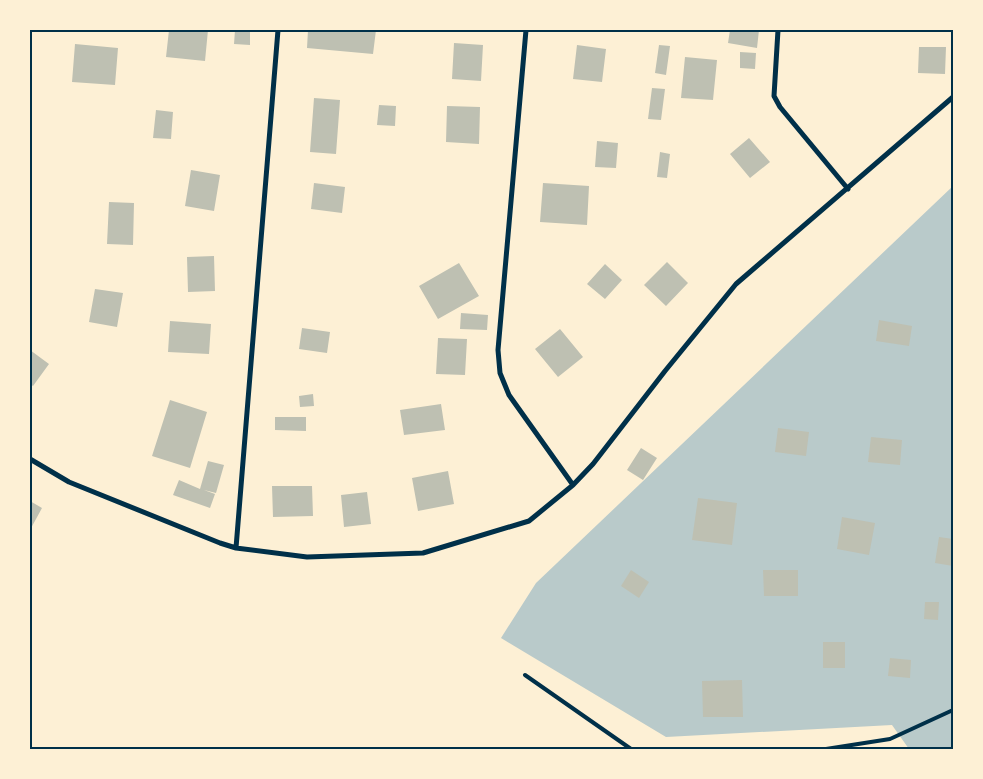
<svg xmlns="http://www.w3.org/2000/svg" width="983" height="779" viewBox="0 0 983 779" font-family="'Exo 2',sans-serif">
  <style>
    .green { fill: #b9caca }
    .building { fill: #bec0b2 }
    .lines { fill: none; stroke-linecap: round; stroke-linejoin: round }
    .service { stroke: #003049; stroke-width: 4 }
    .minor { stroke: #003049; stroke-width: 5 }
    .neatline { fill: none; stroke: #003049; stroke-width: 2 }
  </style>
  <rect width="100%" height="100%" fill="#fdf0d5"/>
  <path class="green" d="M953 186V749H909L892 725 666 737 501 638 536 583Z"/>
  <path class="building" d="M169 30H208L205 61 166 57Z
    M235 30H250V45L234 44Z
    M308 30H376L373 54 307 48Z
    M730 30H759L757 48 728 43Z
    M454 43 483 45 481 81 452 79Z
    M75 44 118 48 115 85 72 82Z
    M577 45 606 49 602 82 573 79Z
    M659 45 670 46 666 75 655 73Z
    M919 47H946L945 74 918 73Z
    M740 52 756 53 755 69 740 68Z
    M685 57 717 60 713 100 681 98Z
    M652 88 665 89 661 120 648 119Z
    M314 98 340 100 336 154 310 152Z
    M379 105 396 106 395 126 377 125Z
    M447 106 480 107 479 144 446 142Z
    M156 110 173 112 171 139 153 138Z
    M749 138 770 162 750 178 730 154Z
    M597 141 618 143 616 168 595 167Z
    M660 152 670 154 667 178 657 177Z
    M191 170 220 175 214 211 185 206Z
    M314 183 345 187 342 213 311 209Z
    M543 183 589 186 587 225 540 222Z
    M109 202 134 203 133 245 107 244Z
    M214 256 215 291 188 292 187 257Z
    M667 262 688 283 666 306 644 285Z
    M459 263 479 296 438 319 419 286Z
    M605 264 622 280 605 299 587 284Z
    M95 289 123 293 117 327 89 322Z
    M461 313 488 315 487 330 460 329Z
    M879 320 912 326 909 346 876 341Z
    M170 321 211 324 209 354 168 352Z
    M302 328 330 332 327 353 299 349Z
    M560 329 583 357 558 377 535 349Z
    M438 338 467 339 465 375 436 374Z
    M30 350 49 364 33 386 30 384Z
    M313 394 314 406 300 407 299 396Z
    M170 400 207 412 190 468 152 456Z
    M441 404 445 430 404 435 400 410Z
    M275 417H306V431L275 430Z
    M778 428 809 432 806 456 775 452Z
    M871 437 902 440 900 465 868 462Z
    M641 448 657 458 643 480 627 470Z
    M208 461 224 465 216 493 204 490 215 494 210 508 173 495 179 480 200 489Z
    M448 471 454 504 418 511 412 478Z
    M272 486H312L313 516 273 517Z
    M367 492 371 524 344 527 341 495Z
    M698 498 737 503 732 545 692 540Z
    M30 501 42 508 30 530Z
    M842 517 875 523 869 555 837 549Z
    M939 537 953 539V566L935 563Z
    M631 570 649 582 639 598 621 586Z
    M763 570H798V596H764Z
    M925 602H939L938 620 924 619Z
    M823 642H845V668H823Z
    M890 658 911 660 910 678 888 676Z
    M742 680 743 717H703L702 681Z"/>
  <g class="lines">
    <path class="service" d="M525 675 631 749
      M826 749 890 739 953 710"/>
    <path class="minor" d="M526 30 498 350 500 373 509 395 573 485
      M778 30 774 96 780 107 848 189
      M30 459 69 482 220 543 236 548 307 557 423 553 529 521 573 485 593 464 665 371 736 284 953 97
      M236 548 278 30"/>
  </g>
  <rect width="983" height="779" fill="none" stroke="#fdf0d5" stroke-width="62"/>
  <rect x="31" y="31" width="921" height="717" class="neatline"/>
</svg>
